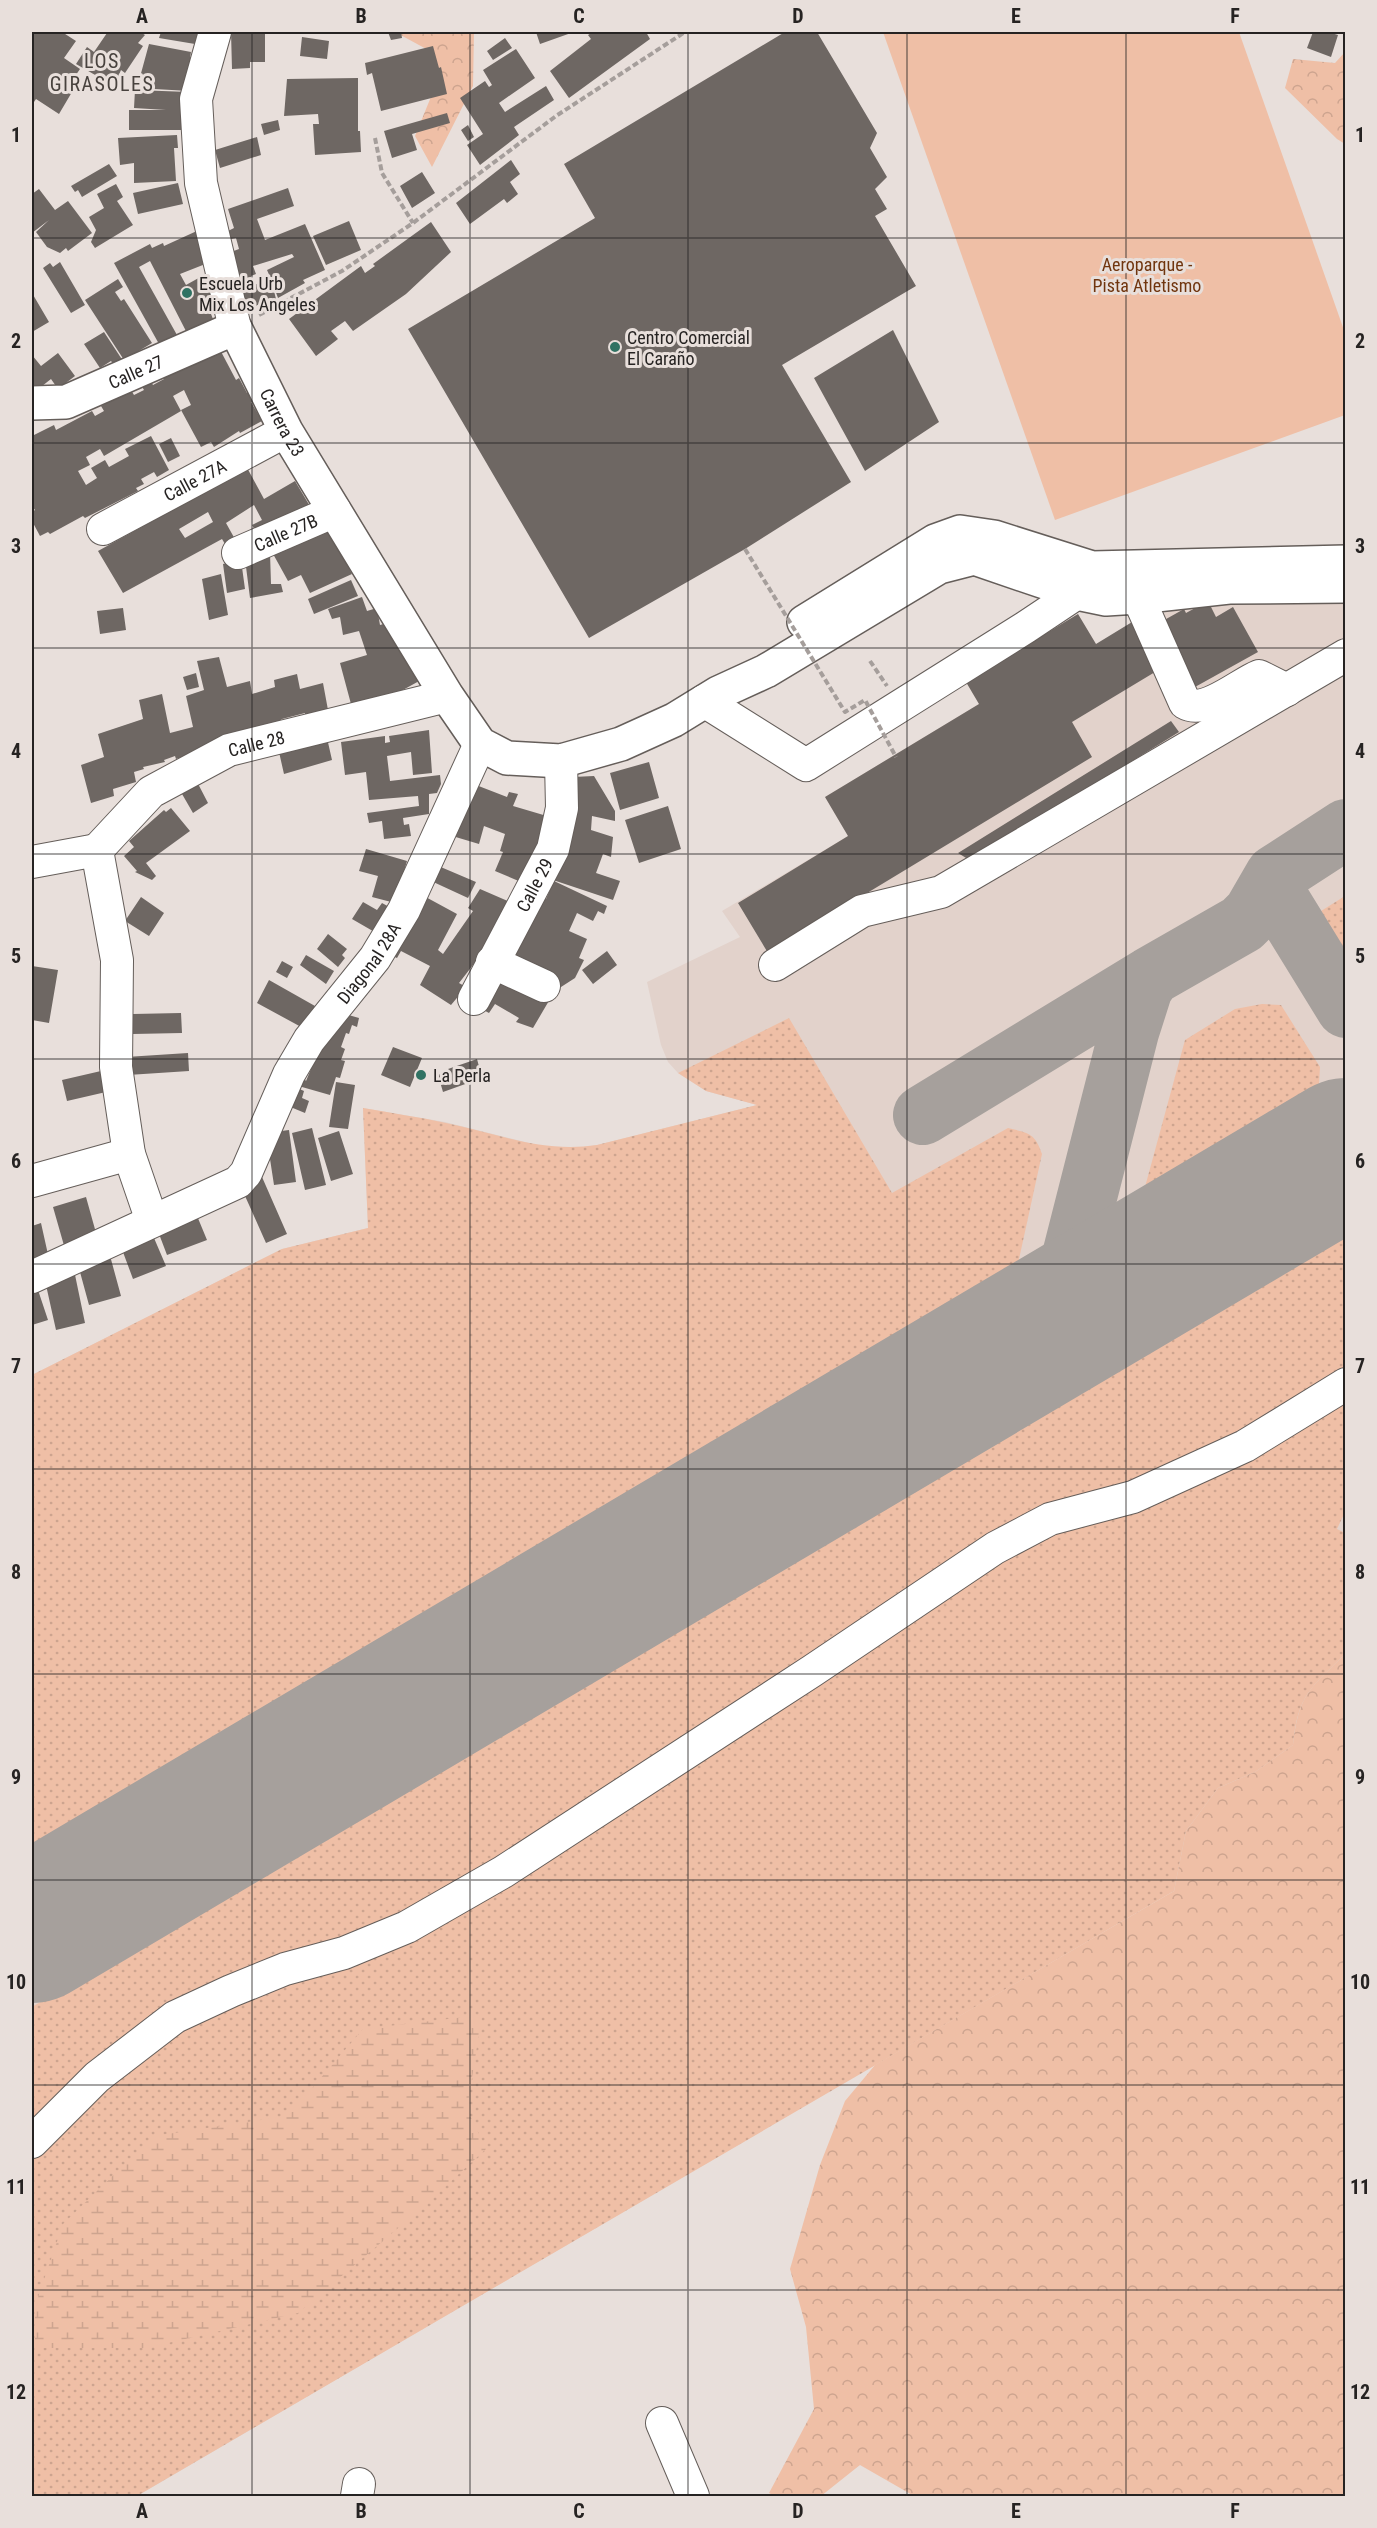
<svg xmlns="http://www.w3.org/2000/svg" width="1377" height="2528" viewBox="0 0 1377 2528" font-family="'Roboto Condensed',sans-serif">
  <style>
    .built { fill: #e2d2cb }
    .grass { fill: url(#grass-dots) }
    .forest { fill: url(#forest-crowns) }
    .wetland { fill: url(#wetland-marsh) }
    .green { fill: #efbfa6 }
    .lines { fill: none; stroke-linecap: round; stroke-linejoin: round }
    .taxiway { stroke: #a6a09c; stroke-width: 60 }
    .runway { stroke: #a6a09c; stroke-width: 148 }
    .building { fill: #6e6763; fill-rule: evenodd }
    .minor-casing { stroke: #655e5a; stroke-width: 34 }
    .major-casing { stroke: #655e5a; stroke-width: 36 }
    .path { stroke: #a59e9b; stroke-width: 4; stroke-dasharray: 6 3; stroke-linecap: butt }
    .minor { stroke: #fff; stroke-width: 32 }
    .major { stroke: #fff; stroke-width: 33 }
    .path-bridge { stroke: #a59e9b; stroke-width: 4; stroke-dasharray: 6 3; stroke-linecap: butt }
    .grid { fill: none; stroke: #262322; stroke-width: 1.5; stroke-opacity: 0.55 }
    .poi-dot { fill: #307263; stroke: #e8dfdb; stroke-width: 2 }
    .labels { text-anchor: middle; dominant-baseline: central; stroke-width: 6; stroke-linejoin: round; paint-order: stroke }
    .park-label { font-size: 18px; fill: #70350e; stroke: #e8dfdb }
    .poi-label { font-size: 18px; fill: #262322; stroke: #e8dfdb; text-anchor: start }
    .street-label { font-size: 18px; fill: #262322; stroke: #e8dfdb }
    .neighbourhood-label { font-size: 20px; letter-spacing: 1.5px; fill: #48423e; stroke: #e8dfdb }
    .neatline { fill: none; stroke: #262322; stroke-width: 2 }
    .grid-label { font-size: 20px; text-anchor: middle; font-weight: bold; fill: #262322 }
  </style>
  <defs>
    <pattern id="grass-dots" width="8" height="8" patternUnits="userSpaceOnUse" patternTransform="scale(1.5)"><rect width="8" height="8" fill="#efbfa6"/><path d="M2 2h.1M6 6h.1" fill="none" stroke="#cda48f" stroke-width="1.8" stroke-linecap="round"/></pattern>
    <pattern id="forest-crowns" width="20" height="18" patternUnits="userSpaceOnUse" patternTransform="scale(1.5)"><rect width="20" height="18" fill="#efbfa6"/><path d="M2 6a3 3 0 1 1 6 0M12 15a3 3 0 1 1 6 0" fill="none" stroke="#cda48f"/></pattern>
    <pattern id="wetland-marsh" width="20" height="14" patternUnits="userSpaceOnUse" patternTransform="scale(1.5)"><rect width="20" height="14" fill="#efbfa6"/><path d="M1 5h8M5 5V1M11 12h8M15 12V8" fill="none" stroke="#cda48f"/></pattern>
  </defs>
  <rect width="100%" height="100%" fill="#e8dfdb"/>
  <path class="built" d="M1191 601H1345V1790L137 2496H32V1375L282 1249 368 1228 363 1108 445 1122 549 1148 572 1149 597 1145 757 1105 706 1091 678 1073 668 1062 661 1045 647 982 740 937 722 911 848 836 825 797 979 704 966 682 1078 614 1096 644Z"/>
  <path class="grass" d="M1345 896V962L1337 949 1321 911Z
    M1262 1004 1281 1005 1320 1067 1319 1084 1145 1187 1185 1040 1235 1009Z
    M789 1018 892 1193 1008 1128C1029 1133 1035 1133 1042 1154L1014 1282 32 1872V1375L282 1249 368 1228 363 1108C391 1113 419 1117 446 1123 499 1134 542 1153 597 1145L757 1105 706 1091 678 1073Z
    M1345 1223 1346 1510 1337 1529 1345 1533V1654C1311 1688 1298 1694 1293 1745L1255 1772 1218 1788 1186 1831 1174 1891 137 2496H32V2007Z"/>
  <path class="forest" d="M395 32H474L473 86 432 167 415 136 435 87 430 51Z
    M1345 52V144L1337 139 1285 88 1293 59 1335 63Z
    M1345 1654V2496H914L860 2465 821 2496H775L769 2493 814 2409 806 2327 790 2269 820 2165 845 2101 875 2065 1174 1891 1186 1831 1218 1788 1255 1772 1293 1745C1299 1693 1310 1689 1345 1654Z"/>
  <path class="wetland" d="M482 2015 467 2109 486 2149 423 2207 298 2313 146 2348H35V2306L63 2224 154 2136 288 2116 363 2029Z"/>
  <path class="green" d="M883 32H1239L1345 333V415L1055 520Z"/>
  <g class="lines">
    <path class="taxiway" d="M1275 875 1277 896 1346 1008
      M923 1115 1151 976 1242 924 1253 913 1275 875 1346 829
      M1083 1214C1088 1256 1133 1265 1167 1258
      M1020 1345C1041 1328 1053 1312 1064 1287L1129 1032 1143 988 1151 976"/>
    <path class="runway" d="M32 1929 1346 1152"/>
  </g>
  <path class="building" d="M34 32H62L76 41 64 58 80 69 67 88 72 92 59 114 36 99 32 105V36Z
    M105 32H140L145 35 138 43 143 46 125 73 121 70 118 77 121 80 116 87 76 64 87 47 94 52 107 33Z
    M161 32H204L201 45 159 38Z
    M231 32H265V62H250V68L232 69Z
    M388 32H401L402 38 391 40Z
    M536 32H570L571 33 540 44Z
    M593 32H646L650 39 569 98 550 71 591 39 588 35Z
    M785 32H817L877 133 870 148 887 177 875 189 887 209 875 216 916 286 782 365 851 482 745 549 589 638 408 329 595 218 564 164Z
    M1313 32H1328L1338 35 1331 57 1307 48Z
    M302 37 329 41 327 59 300 56Z
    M505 38 512 48 493 60 487 51Z
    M149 44 191 52 190 58 197 59 189 91 137 88Z
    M433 46 439 68 441 67 447 94 381 111 372 73 367 75 365 63Z
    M516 49 535 78 499 103 505 112 546 86 554 100 514 127 519 135 480 165 467 145 483 134 460 98 485 81 489 87 492 85 483 70Z
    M358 78V131H360L361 152 315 155 313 124H319L318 114 284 116 287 79Z
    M135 90 189 92 186 123H182L181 130H129V110H166L134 108Z
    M447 113 450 123 412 134 417 150 392 158 384 131Z
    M278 120 280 130 264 135 261 124Z
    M468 125 474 137 468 141 461 130Z
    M177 135 178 148H174L176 181 134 183V163L120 165 118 138Z
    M257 137 261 155 220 168 215 150Z
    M511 160 520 174 510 182 518 194 507 203 504 199 470 224 456 203Z
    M109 164 117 176 82 197 78 190 75 192 71 186Z
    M422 172 435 193 412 208 400 186Z
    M178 183 183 204 138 214 133 193Z
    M116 184 123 197 117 201 133 225 95 248 91 242 96 230 89 217 104 208 97 194Z
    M288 188 294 206 257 219 265 240 305 224 325 270 303 280 305 283 278 298 271 279 276 299 240 311 231 252 239 249 236 238 231 239 228 231 234 228 228 209ZM292 254 294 257 267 270 271 279 254 285 251 276 256 274 253 266Z
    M39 189 55 210 68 201 92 233 68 251 66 248 60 253 47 247 36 232 49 220 32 233V194Z
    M349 221 361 250 326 265 313 236Z
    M431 222 451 252 406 294 353 331 345 321 331 331 338 339 316 356 289 319 361 266 365 273 375 266 373 264Z
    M199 230 213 261 180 274 186 285 204 275 222 308 211 314 213 319 206 323 207 325 188 335 150 261 139 267 177 335 159 344 114 263 150 244 152 248 163 243 164 246Z
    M60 262 85 305 71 313 43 268 50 263 53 267Z
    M118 279 123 287 115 292 121 301 124 299 152 343 124 360 85 300Z
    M32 293 49 322 32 332Z
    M893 330 939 422 865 471 814 378Z
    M104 332 123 361 115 366 111 361 100 368 84 344Z
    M217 344 236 380 239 378 247 393 250 391 254 400 251 402 262 421 240 433 239 431 214 447 211 442 201 447 181 410 191 405 184 390 173 396 181 411 104 456 100 449 86 457 90 465 78 471 86 485 97 478 91 468 105 460 109 467 129 456 125 449 151 436 169 470 157 477 154 472 141 479 144 484 136 488 138 491 85 518 83 516 50 534 48 532 40 536 32 521V512L35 510 32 506V440L34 439 32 436 54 425 56 430 92 411 95 416 104 411 101 406 131 390 134 395 144 390 141 385 150 380 153 385 164 379 161 374Z
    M58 353 75 376 58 389 51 379 37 390 32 383V355L41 366Z
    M171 438 180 456 168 462 159 444Z
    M245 464 264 499 295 481 314 513 258 536 252 525 262 520 254 505 226 523 236 541 225 544 222 539 123 593 98 551 198 496 196 492ZM208 512 213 522 185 538 179 529Z
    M326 525 352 574 310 593 301 575 288 581 272 552Z
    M270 553 271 584H281L283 592 250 598 245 559Z
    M241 560 245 589 227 593 223 564Z
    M221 574 228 615 209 620 202 579Z
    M351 580 358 596 314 614 308 599Z
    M362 597 367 611 377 608 380 625 387 623 396 645 421 680 401 691 351 704 340 663 367 655 359 631 343 635 340 617 332 619 328 609Z
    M1208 601 1216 617 1233 607 1258 652 1195 687 1159 623 1184 609 1186 613Z
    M123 608 126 630 100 634 97 611Z
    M1078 614 1096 644 1137 619 1165 666 1072 722 1092 757 768 953 738 903 848 836 825 797 979 704 966 682Z
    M219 657 227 687 250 681 252 694 275 687 274 680 297 674 300 689 323 683 328 710 305 716V713L282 719 272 726 198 752 176 759 175 756 164 760 165 762 143 767 144 769 134 772 136 782 113 789 114 796 91 803 81 765 104 757 98 734 143 719 139 700 162 694 170 733 193 727 186 696 204 690 197 661Z
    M196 673 199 687 187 690 183 677Z
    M1171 721 1179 732 971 861 958 853Z
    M429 730 432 773 413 775 411 752 387 756 390 781 440 775 441 784 437 793 429 794V814L403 818 404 825 409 824 411 836 384 839 382 821 369 823 367 813 419 806 418 796 369 800 366 772 345 775 341 742 385 736V743L390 742 389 736Z
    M327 738 332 760 284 774 279 752Z
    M649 762 659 798 620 810 610 773Z
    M594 776 615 811V821L592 816 591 830 613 837 611 857 603 854 596 873 620 881 613 900 550 879 573 777Z
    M195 778 208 803 193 813 178 787Z
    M476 785 507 797 509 792 518 794 513 806 557 819 528 885 495 871 503 852 500 851 505 834 484 826 479 844 449 835Z
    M668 806 681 849 639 863 625 820Z
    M171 808 190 831 146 863 156 876 152 880 135 872 137 871 124 856 134 847 129 841 164 810 166 812Z
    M366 849 407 861 395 903 372 897 378 876 359 871Z
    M436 865 476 882 468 898 429 880Z
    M554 881 607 906 604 914 598 911 593 921 577 913 569 931 587 939 579 958 584 960 575 978 561 987 511 956 542 897 546 899Z
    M480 889 519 906 459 983 466 987 451 1005 420 985 430 966 401 951 397 958 388 954 422 895 457 914 438 950 443 954 473 911 468 908Z
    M141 897 164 913 149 936 125 921Z
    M363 902 377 910 382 903 393 909 378 934 352 919Z
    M328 934 347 949 342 955 345 958 338 967 317 949Z
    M607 951 617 965 593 984 582 970Z
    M306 955 334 971 326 984 300 965Z
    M282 961 293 967 287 978 276 972Z
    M32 966 58 970 49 1023 32 1020Z
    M492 975 550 999 533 1028 516 1022 519 1018 495 1004 489 1013 476 1006Z
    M269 980 315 1006 303 1028 257 1003Z
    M338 1012 359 1018 357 1027 352 1025 349 1034 346 1033 341 1047 345 1049 341 1060 345 1061 340 1078 336 1077 330 1095 295 1085 301 1074 306 1081 311 1069 305 1067Z
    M181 1013 182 1033 133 1034V1014Z
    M393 1047 422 1058 410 1087 381 1075Z
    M188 1053 189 1071 128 1075 126 1057Z
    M477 1059 482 1078 443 1092 438 1075 449 1071 448 1069Z
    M101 1071 106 1092 67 1101 62 1080Z
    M336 1082 355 1085 348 1129 329 1127Z
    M295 1087 304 1091 302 1098 309 1101 305 1113 288 1106Z
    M312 1128 326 1185 305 1190 292 1133Z
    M289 1130 296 1182 274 1185 266 1133Z
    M339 1131 353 1174 331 1181 318 1138Z
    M262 1177 287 1234 266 1243 241 1187Z
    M86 1197 98 1240 65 1249 53 1207Z
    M195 1211 207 1240 167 1255 156 1226Z
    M41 1223 49 1259 32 1264V1226Z
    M151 1231 166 1266 133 1279 120 1244Z
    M109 1252 121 1296 89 1305 77 1261Z
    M74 1270 85 1323 56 1330 44 1276Z
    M36 1284 48 1320 32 1325V1286Z"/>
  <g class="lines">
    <defs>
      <g id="minor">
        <path d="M215 32 196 99 201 183 235 328"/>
        <path id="s1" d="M103 529 286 431"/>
        <path id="s2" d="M238 553 335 511"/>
        <path d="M1138 597 1185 703C1205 715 1239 684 1259 676L1287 690"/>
        <path d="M704 701 806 765 1026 627 1077 593"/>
        <path id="s3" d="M97 850 151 792 229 750 447 696"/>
        <path d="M97 850 117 960 116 1067 129 1154 152 1221"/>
        <path d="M32 862 97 850"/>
        <path d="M492 962 544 986"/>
        <path d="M775 965 862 911 941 892 1346 655"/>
        <path id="s4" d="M474 999 553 849 562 808 561 761"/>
        <path d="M32 1181 129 1154"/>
        <path id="s5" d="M32 1277 238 1182 246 1173 289 1074 309 1040 375 958 404 910 480 744"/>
        <path d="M32 2142 97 2077 175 2017 231 1991 285 1969 344 1953 407 1927 503 1872 812 1671 995 1548 1050 1519 1133 1497 1245 1446 1346 1384"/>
        <path d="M662 2423 693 2496"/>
        <path d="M357 2496 359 2484"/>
      </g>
      <g id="major">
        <path id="s6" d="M32 403 66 402 235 328 286 431 447 696 480 744 507 758 561 761 621 744 674 720 718 693 766 671 939 567 974 558 1077 593 1106 599 1138 597 1229 587 1346 586"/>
        <path d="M804 622 935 541 960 532 994 537 1092 568 1346 562"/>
      </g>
    </defs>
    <use href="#minor" class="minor-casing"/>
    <use href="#major" class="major-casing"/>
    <path class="path" d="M375 138 382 173 413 223
      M259 315 342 271 413 223 556 116 685 32
      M870 661 887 686"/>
    <use href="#minor" class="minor"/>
    <use href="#major" class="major"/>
    <path class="path-bridge" d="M745 549 845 712 865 700 896 757"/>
  </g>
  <path class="grid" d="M252 32V2496M470 32V2496M688 32V2496M907 32V2496M1126 32V2496M32 238H1346M32 443H1346M32 648H1346M32 854H1346M32 1059H1346M32 1264H1346M32 1469H1346M32 1674H1346M32 1880H1346M32 2085H1346M32 2290H1346"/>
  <g class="poi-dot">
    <circle cx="187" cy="293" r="6"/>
    <circle cx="615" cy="347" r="6"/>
    <circle cx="421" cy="1075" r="6"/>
  </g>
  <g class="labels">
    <g class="park-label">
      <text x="1147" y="264">Aeroparque -<tspan x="1147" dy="21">Pista Atletismo</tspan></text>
    </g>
    <g class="poi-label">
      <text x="199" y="283">Escuela Urb<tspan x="199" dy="21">Mix Los Angeles</tspan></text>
      <text x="627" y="337">Centro Comercial<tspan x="627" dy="21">El Caraño</tspan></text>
      <text x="433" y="1075">La Perla</text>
    </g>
    <g class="street-label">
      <text stroke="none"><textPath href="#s6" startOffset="110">Calle 27</textPath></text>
      <text stroke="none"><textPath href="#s6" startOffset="324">Carrera 23</textPath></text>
      <text stroke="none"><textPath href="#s1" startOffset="104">Calle 27A</textPath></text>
      <text stroke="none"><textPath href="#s2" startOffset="52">Calle 27B</textPath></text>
      <text stroke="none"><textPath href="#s3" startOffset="196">Calle 28</textPath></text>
      <text stroke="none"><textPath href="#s4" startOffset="129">Calle 29</textPath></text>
      <text stroke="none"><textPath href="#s5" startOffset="484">Diagonal 28A</textPath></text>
    </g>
    <g class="neighbourhood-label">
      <text x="102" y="61">LOS<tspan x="102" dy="23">GIRASOLES</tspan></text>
    </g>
  </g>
  <rect width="1377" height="2528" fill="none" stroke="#e8dfdb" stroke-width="66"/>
  <rect x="33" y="33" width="1311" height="2462" class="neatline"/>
  <g class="grid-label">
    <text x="142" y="23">A</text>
    <text x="361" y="23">B</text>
    <text x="579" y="23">C</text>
    <text x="798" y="23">D</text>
    <text x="1016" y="23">E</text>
    <text x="1235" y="23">F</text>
    <text x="16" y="142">1</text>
    <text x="1360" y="142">1</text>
    <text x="16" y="348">2</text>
    <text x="1360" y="348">2</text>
    <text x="16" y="553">3</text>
    <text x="1360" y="553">3</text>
    <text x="16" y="758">4</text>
    <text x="1360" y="758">4</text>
    <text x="16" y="963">5</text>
    <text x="1360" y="963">5</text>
    <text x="16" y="1168">6</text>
    <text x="1360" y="1168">6</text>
    <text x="16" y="1373">7</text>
    <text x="1360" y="1373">7</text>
    <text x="16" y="1579">8</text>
    <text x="1360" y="1579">8</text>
    <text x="16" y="1784">9</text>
    <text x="1360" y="1784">9</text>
    <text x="16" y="1989">10</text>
    <text x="1360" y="1989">10</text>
    <text x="16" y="2194">11</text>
    <text x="1360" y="2194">11</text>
    <text x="16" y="2399">12</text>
    <text x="1360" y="2399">12</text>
    <text x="142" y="2518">A</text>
    <text x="361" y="2518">B</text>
    <text x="579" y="2518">C</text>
    <text x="798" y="2518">D</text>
    <text x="1016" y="2518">E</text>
    <text x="1235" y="2518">F</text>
  </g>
</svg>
